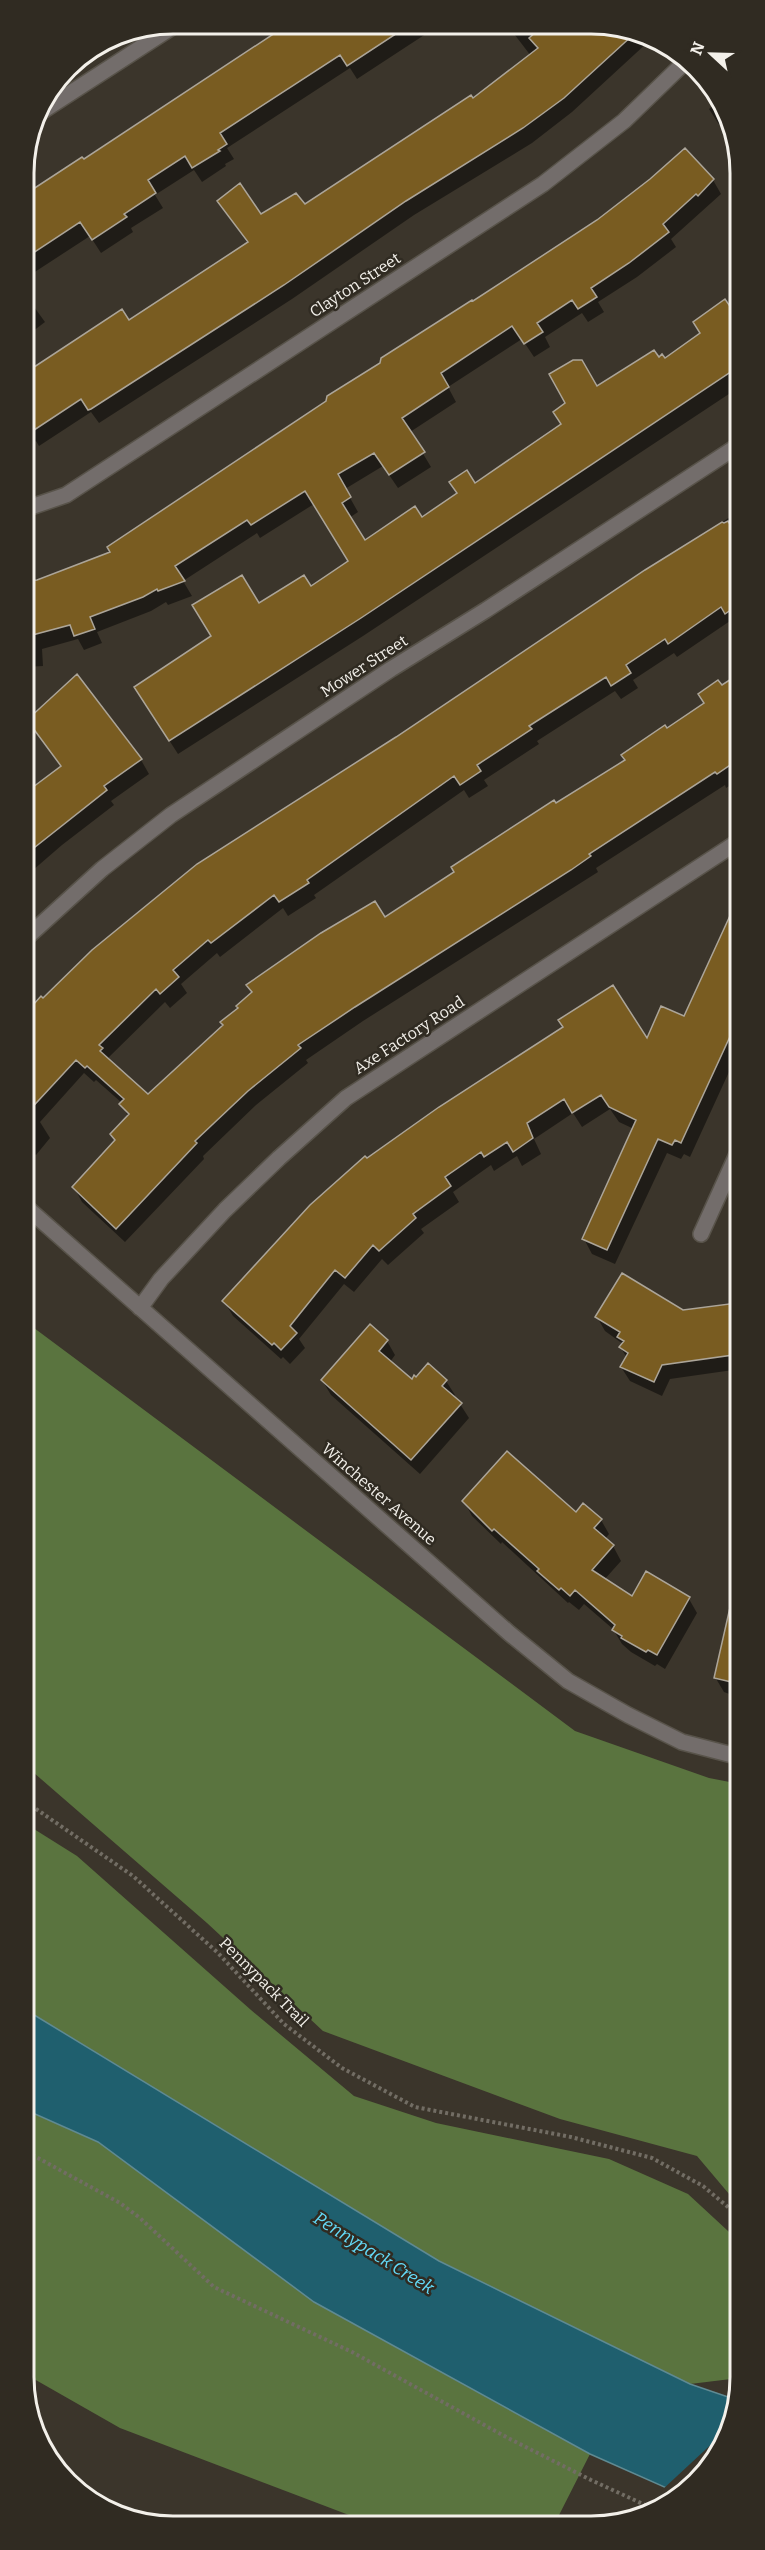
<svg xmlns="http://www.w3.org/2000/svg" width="765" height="2550" viewBox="0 0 765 2550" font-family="Bitter,serif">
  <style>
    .forest { fill: #5a743f }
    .water { fill: #1f5f6e; stroke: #5f8a93; stroke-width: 1.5 }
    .pier { fill: #3b352b }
    .shadow { fill: #0007 }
    .building { fill: #795c21; stroke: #aca599; stroke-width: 1.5 }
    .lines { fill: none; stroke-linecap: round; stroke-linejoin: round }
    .street-casing { stroke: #58534a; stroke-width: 18 }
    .path { stroke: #726d64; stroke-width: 4; stroke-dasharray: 3 3; stroke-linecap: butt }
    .street { stroke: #736d6b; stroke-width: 15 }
    .labels { text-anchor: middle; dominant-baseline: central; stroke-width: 5; stroke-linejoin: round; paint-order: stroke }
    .street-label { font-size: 16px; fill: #f3f0ea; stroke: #302b22 }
    .water-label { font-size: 18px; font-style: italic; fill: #63daf8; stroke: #302b22 }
    .rim { fill: none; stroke: #f3f0ea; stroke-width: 3 }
  </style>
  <rect width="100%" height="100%" fill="#3b352b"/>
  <path class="forest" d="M26 1322 575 1731 709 1778 740 1784V2207L697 2156 560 2119 323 2031 207 1923 26 1766Z
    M26 1824 77 1856 251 2010 354 2096 436 2123 609 2159 688 2194 741 2243V2371L731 2379 690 2384 439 2261 26 2010Z
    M26 2110 98 2142 314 2302 590 2454 555 2523H370L120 2428 27 2375Z"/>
  <path class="water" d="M26 2010 439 2261 690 2384 737 2400 730 2433 704 2475 680 2494 590 2454 314 2302 98 2142 26 2110Z"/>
  <path class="pier" d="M732 2425 730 2433 704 2475 678 2497 662 2490Z"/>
  <path class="shadow" d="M289 25 438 26 357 79 350 68 227 148 234 159 225 164 226 166 202 182 194 170 155 195 163 208 131 228 133 232 101 253 90 236 24 279V199Z
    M508 26 621 27 648 42 572 112 532 143 414 215 292 299 99 423 91 412 39 446 36 441 25 448V375L121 311 129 322 248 244 219 202 260 216 303 206 473 100 531 56Z
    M716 103 737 142 718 123 709 109Z
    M713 180 721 194 671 239 676 247 637 277 598 302 604 312 588 322 582 313 545 337 550 347 534 357 522 339 448 387 456 402 410 432 431 467 398 488 383 466 345 489 358 512 349 518 365 542 421 519 562 425 597 388 658 359 664 360 701 334 727 304 738 296V388L363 636 178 754 144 701 259 605 310 588 350 561 314 504 260 538 257 533 183 581 192 596 168 605 166 602 151 611 97 632 102 643 84 650 78 639 42 649 43 666 25 667V582L37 581 112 553 473 303Z
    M24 293 45 322 24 338Z
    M739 511V624L734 627 730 621 677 657 674 653 633 680 638 688 621 699 615 691 537 741 539 744 484 780 488 786 469 798 464 790 314 895 316 898 288 916 283 908 220 957 217 953 181 984 187 993 170 1008 165 1002 107 1059 148 1096 224 1026 253 994 248 985 385 919 626 761 739 676V780L726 788 725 785 596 868 598 872 579 884 363 1021 306 1060 308 1063 256 1105 203 1156 204 1159 125 1242 82 1202 74 1187 115 1141 111 1134 128 1117 122 1103 96 1080 94 1082 84 1073 40 1122 50 1138 36 1155 25 1147V1017L93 951 197 865 396 738Z
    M77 676 141 760 149 774 111 801 114 805 62 845 25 877V794L62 767 30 722Z
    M739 903V1050L690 1157 684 1154 681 1159 667 1153 615 1264 592 1254 584 1239 634 1129 619 1122 610 1109 582 1127 573 1113 534 1139 541 1154 522 1166 517 1156 494 1171 491 1165 453 1192 459 1202 421 1229 424 1233 388 1265 382 1259 354 1292 344 1284 299 1339 305 1348 290 1364 283 1357 281 1359 233 1316 224 1301 367 1160 648 1041 685 1018Z
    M736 1304 739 1310 740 1369 670 1379 662 1396 630 1381 621 1367 627 1358 621 1348 623 1344 605 1331 597 1317 682 1312Z
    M387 1341 395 1355 390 1362 412 1381 417 1379 428 1365 446 1381 455 1395 453 1397 460 1404 469 1418 420 1474 331 1395 322 1380Z
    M464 1501 576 1514 601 1520 609 1534 605 1539 613 1546 621 1561 604 1580 632 1598 689 1599 697 1613 665 1669 657 1664 655 1666 631 1652 622 1644 613 1629 584 1604 579 1610 569 1602 568 1603 502 1542 501 1544 472 1516Z
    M740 1616V1698L724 1692 715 1677Z"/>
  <path class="building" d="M287 25 408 26 347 66 340 55 220 133 227 144 218 150 220 151 192 168 185 156 148 180 156 193 124 214 127 217 92 240 80 222 24 259V195L82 157 84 159Z
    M543 26 621 27 634 34 564 98 523 128 406 201 284 285 91 409 88 410 81 399 25 436V373L122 309 129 320 248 242 217 201 240 183 261 214 296 193 305 204 471 95 473 98 538 48 529 38Z
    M685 148 714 179 698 196 696 194 663 224 669 232 629 263 591 288 597 297 578 309 572 300 537 323 543 332 524 344 512 326 441 373 449 387 402 418 425 452 389 475 374 453 338 474 351 497 342 503 365 540 415 506 422 517 457 493 449 482 467 470 475 483 561 424 553 412 565 403 549 374 573 360H582L597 386 654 350 659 357 662 354 665 358 700 333 693 322 725 299 738 318V367L361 618 169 741 134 687 211 636 192 605 242 575 259 603 304 575 311 586 348 561 305 491 251 525 247 520 175 566 185 581 158 591 157 589 143 597 90 617 95 629 74 636 70 625 25 637V581L37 580 110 552 107 547 326 401 327 396 380 363 381 358 472 300 473 301 597 220 650 179Z
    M728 521 739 538V604L725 614 721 607 668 644 665 639 626 665 631 673 611 686 606 677 529 726 532 729 477 765 481 771 460 785 454 776 307 880 309 883 279 902 274 895 211 943 208 940 173 970 179 977 160 994 156 989 99 1045 103 1048 100 1051 148 1094 223 1025 220 1022 238 1008 236 1006 252 992 246 985 321 933 375 901 385 917 454 872 451 867 554 800 556 803 625 760 621 755 665 725 667 728 704 703 698 694 718 680 722 685 739 674V759L717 774 715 772 589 854 591 856 571 870 355 1007 298 1045 301 1048 248 1091 195 1141 197 1143 116 1229 72 1187 115 1140 110 1134 129 1114 119 1104 124 1099 87 1066 85 1068 76 1060 25 1115V1014L41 996 43 998 92 950 197 864 396 737 645 570 722 522 724 523Z
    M77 674 142 759 104 786 107 790 25 855V793L61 766 27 720Z
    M739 896V1017L681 1143 675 1140 672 1145 658 1139 607 1250 582 1239 636 1120 609 1107 601 1095 572 1113 564 1099 527 1123 533 1138 513 1152 507 1142 484 1157 481 1152 445 1177 451 1186 413 1214 416 1218 379 1251 373 1245 345 1278 335 1270 290 1326 297 1333 281 1350 274 1343 272 1345 222 1301 310 1205 365 1156 367 1158 439 1107 563 1027 558 1020 613 985 647 1038 661 1006 684 1016Z
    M622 1273 683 1310 737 1303 740 1354 662 1365 654 1382 620 1367 628 1353 619 1347 624 1341 617 1337 620 1332 595 1317Z
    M370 1324 388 1340 379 1351 412 1379 414 1375 416 1377 428 1363 447 1380 442 1386 462 1403 411 1460 321 1380Z
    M507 1451 576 1512 583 1503 602 1519 594 1528 614 1545 592 1570 632 1596 646 1571 690 1597 657 1655 648 1650 646 1652 621 1638 622 1636 612 1630 615 1625 575 1590 570 1596 561 1588 559 1590 537 1571 539 1569 494 1529 492 1531 462 1501Z
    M731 1603 740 1604V1684L714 1678Z"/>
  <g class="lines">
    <defs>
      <path id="street" d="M38 114 177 24
        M25 509 66 495 543 184 624 121 685 62
        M25 939 102 869 171 815 391 669 486 610 739 445
        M25 1206 509 1633 568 1681 628 1715 682 1742 740 1757
        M701 1234 739 1150
        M140 1308 161 1279 225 1210 279 1158 346 1098 739 841"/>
    </defs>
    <use href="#street" class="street-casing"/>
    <path class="path" d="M26 1802 133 1876 218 1953 284 2024 342 2068 415 2107 571 2137 652 2158 703 2186 741 2218
      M27 2152 120 2203 140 2218 214 2287 352 2352 508 2438 591 2480 656 2510"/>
    <use href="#street" class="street"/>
  </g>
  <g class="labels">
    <g class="street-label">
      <text transform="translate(355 285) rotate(-33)">Clayton Street</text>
      <text transform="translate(364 666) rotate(-33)">Mower Street</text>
      <text transform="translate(409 1035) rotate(-33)">Axe Factory Road</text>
      <text transform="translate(379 1494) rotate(41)">Winchester Avenue</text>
      <text transform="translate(264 1982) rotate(45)">Pennypack Trail</text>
    </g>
    <g class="water-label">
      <text transform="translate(374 2253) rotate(32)">Pennypack Creek</text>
    </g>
  </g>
  <path d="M0 0H765V2550H0ZM173 34H591A139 139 0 0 1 730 173V2377A139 139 0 0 1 591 2516H173A139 139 0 0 1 34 2377V173A139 139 0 0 1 173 34Z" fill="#302b22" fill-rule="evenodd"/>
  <path class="rim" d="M173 34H591A139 139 0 0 1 730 173V2377A139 139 0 0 1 591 2516H173A139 139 0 0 1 34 2377V173A139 139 0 0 1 173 34Z"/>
  <g transform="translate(711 54) rotate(292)" stroke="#302b22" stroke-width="4.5" paint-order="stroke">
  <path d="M0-4.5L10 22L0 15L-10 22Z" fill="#f3f0ea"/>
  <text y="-9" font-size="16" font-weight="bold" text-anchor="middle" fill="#f3f0ea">N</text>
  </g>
</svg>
